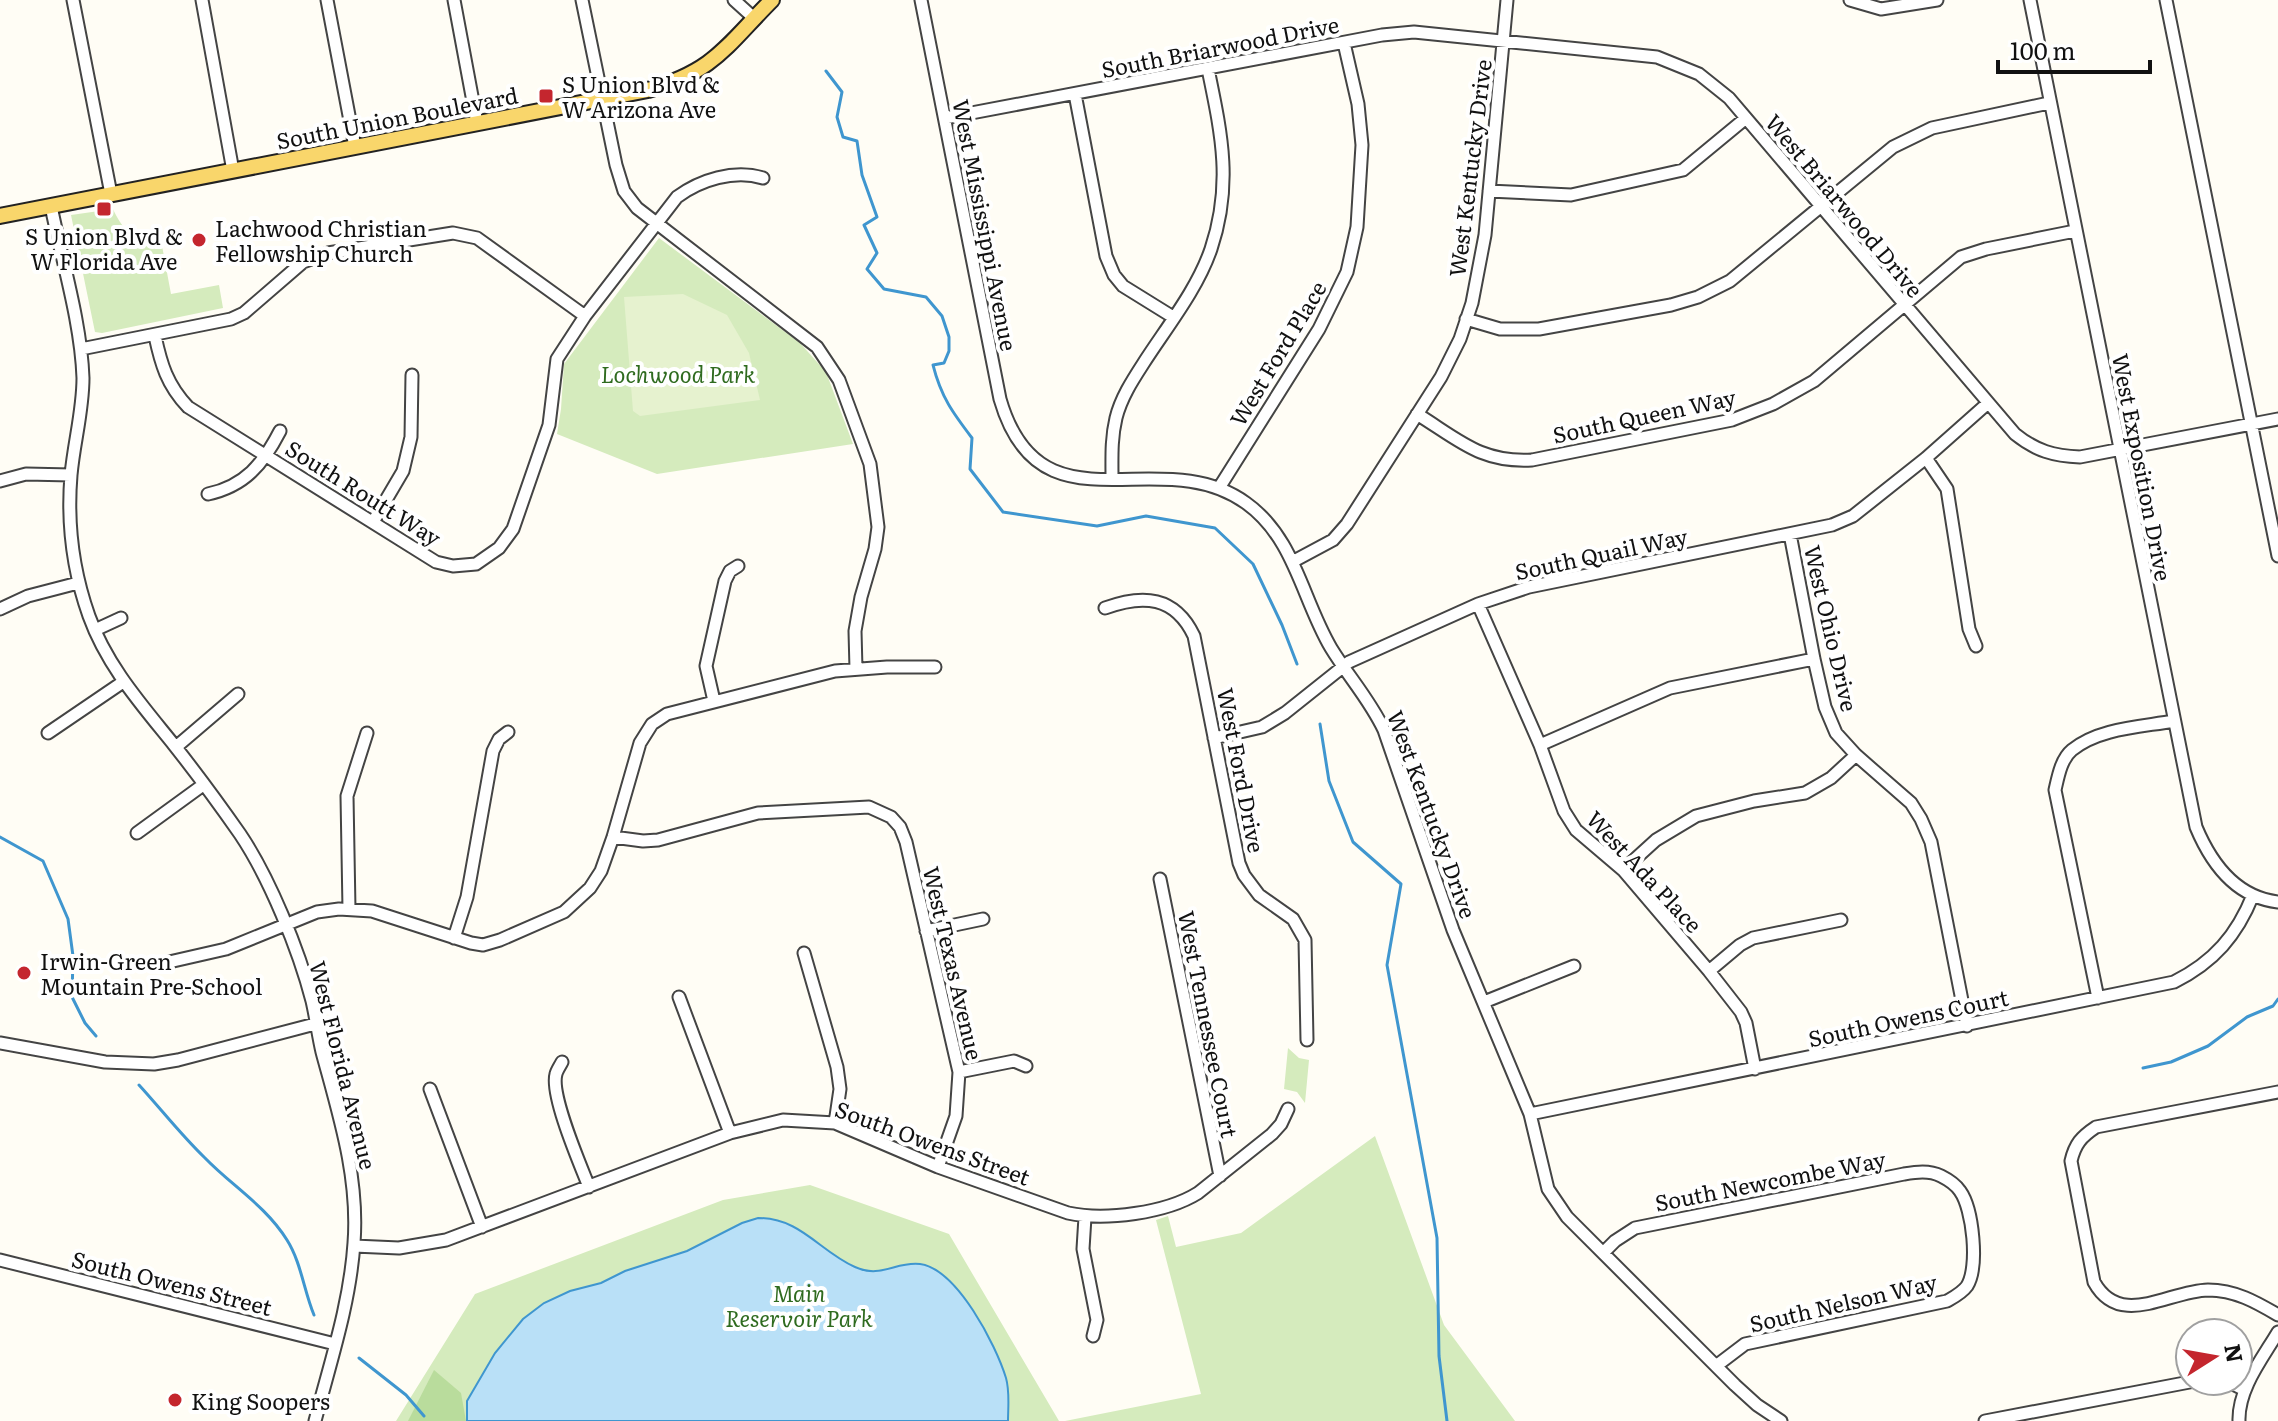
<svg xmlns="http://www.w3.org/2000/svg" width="2278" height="1421" viewBox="0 0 2278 1421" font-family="Literata,serif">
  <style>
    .green { fill: #d5ebbd }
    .forest { fill: #b9dc9c }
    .pitch { fill: #e6f2cf }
    .water { fill: #b9e0f7; stroke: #3f96cf; stroke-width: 2 }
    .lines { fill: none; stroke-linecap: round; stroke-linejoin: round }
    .stream { stroke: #3f96cf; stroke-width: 3 }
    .minor-casing { stroke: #444; stroke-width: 15 }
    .major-casing { stroke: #222; stroke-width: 18 }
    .minor { stroke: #fff; stroke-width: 11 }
    .major { stroke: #f9d66b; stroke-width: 14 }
    .poi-dot { fill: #c4262e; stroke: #fff; stroke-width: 3 }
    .labels { text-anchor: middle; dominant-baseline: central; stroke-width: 8; stroke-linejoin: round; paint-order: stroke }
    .street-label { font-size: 22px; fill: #111; stroke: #fff }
    .poi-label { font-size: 22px; fill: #111; stroke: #fff; text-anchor: start }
    .park-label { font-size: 22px; font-style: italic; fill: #2f6b1f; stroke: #fff }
  </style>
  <rect width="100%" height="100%" fill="#fffdf5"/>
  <path class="green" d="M113 209C123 231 135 243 160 235L171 294 219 285 223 308 102 333 95 332 71 215Z
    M659 238 800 343 826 372 853 444 657 474 557 434 561 409 564 364Z
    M1288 1048 1299 1058 1309 1060 1305 1103 1297 1092 1284 1089Z
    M1375 1136 1444 1325 1515 1421H1065L1201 1394 1156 1220 1168 1216 1176 1247 1241 1233Z
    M810 1185 949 1234 1059 1421H396L475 1294 723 1200Z"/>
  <path class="forest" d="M434 1370 461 1393 466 1421H408Z"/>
  <path class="pitch" d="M683 294 727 315 749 353 760 400 640 416 633 411 624 297Z"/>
  <path class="water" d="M758 1218C801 1218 819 1251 855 1267 881 1279 896 1261 920 1264 957 1269 996 1345 1006 1378 1010 1392 1008 1407 1008 1421H467V1401L495 1353 523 1319 544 1303 570 1291 601 1283 625 1271 687 1251 742 1223Z"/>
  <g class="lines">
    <path class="stream" d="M826 71 842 92 837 117 843 137 857 141 862 175 877 217 864 225 877 253 867 269 884 289 926 297 942 316 949 337V351L944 363 933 365C941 397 953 413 972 438L970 469 1003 512 1097 526 1146 516 1215 528 1253 564 1282 625 1297 664
      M1320 724 1329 781 1353 842 1401 884 1387 965 1437 1238 1439 1356 1447 1421
      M0 837 43 861 68 919 73 956 72 997 85 1023 96 1036
      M2143 1068 2171 1062 2208 1046 2247 1017 2273 1006 2278 999
      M139 1085C161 1109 181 1135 205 1158 232 1186 266 1206 287 1240 301 1262 304 1291 314 1315
      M359 1358 406 1395 424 1416"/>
    <defs>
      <path id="minor" d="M73 0 111 194
        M202 0 233 171
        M327 0 355 147
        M454 0 477 123
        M582 0 616 165 624 191 637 208 817 347 839 380 870 464 878 527 875 549 861 597 855 631 856 669
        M734 0 755 19
        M921 0 1000 399C1040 538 1159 440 1246 503 1295 538 1302 599 1331 648 1348 676 1370 700 1384 730L1453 930 1530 1114 1548 1189 1567 1217 1735 1385 1757 1405 1781 1421
        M1850 0 1881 9 1937 0
        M2030 0 2196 827C2211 863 2235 897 2278 902
        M2166 0 2278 556
        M1075 94 1106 256 1114 275 1123 286 1173 317
        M945 118 1382 35 1414 32 1657 57 1699 74 1729 98 2015 434C2036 451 2054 456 2080 457L2278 419
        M1489 191 1571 195 1683 170 1746 118
        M51 206C62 261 81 322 83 378 83 411 74 442 71 475 67 523 73 571 89 616 107 666 141 704 174 745 197 774 219 804 240 834 269 877 299 950 312 1001 316 1018 318 1035 322 1052 339 1115 359 1177 354 1243 350 1304 330 1363 315 1421
        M1466 319 1500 329H1539L1671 305 1698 297 1730 281 1893 147 1932 128 2049 103
        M155 336C161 364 167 385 188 407L436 562 453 566 476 564 499 548 513 529 549 425 557 359 585 316 677 197C700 180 734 169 763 178
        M81 349 231 319 244 313 303 262 328 253 453 233 477 238 585 316
        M1417 414C1459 440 1481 463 1532 460L1732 420 1773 404 1814 381 1961 257 1986 249 2075 231
        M1926 458 1947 489 1969 629 1976 646
        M1112 479C1112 458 1111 439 1116 418 1121 398 1132 381 1143 364 1166 328 1197 290 1211 249 1233 184 1221 132 1208 69
        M0 481 26 474 71 475
        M1219 488 1319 329 1347 272 1357 227 1362 145 1358 104 1344 43
        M208 494C245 486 263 464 280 431
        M373 522 403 471 411 437 412 375
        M1790 534 1814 659 1825 707 1836 733 1856 755 1911 803 1921 819 1931 842 1967 1026
        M1292 562 1333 540 1347 524 1441 377 1460 339 1472 303 1485 235 1507 0
        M1478 604 1540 745 1564 811 1576 830 1623 870 1709 971 1741 1012 1746 1023 1755 1069
        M1105 608C1143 594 1175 596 1194 636L1239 863 1244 875 1259 895 1293 919 1305 940 1307 1040
        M0 609 28 596 78 583
        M95 630 121 618
        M714 701 706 666 725 581 730 571 738 566
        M48 733 123 682
        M1214 738 1262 727 1285 713 1349 662 1478 604 1529 587 1832 525 1853 516 1926 458 1988 403
        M1540 745 1670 688 1814 659
        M176 747 238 694
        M137 833 203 785
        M613 837 643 841 658 840 758 813 869 807 891 817 900 827 906 842 959 1072 956 1116 938 1167
        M1623 870 1656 840 1696 816 1754 801 1805 793 1831 778 1856 755
        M1160 879 1220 1176
        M349 909 347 796 367 733
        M926 931 983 919
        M454 938 467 897 493 751 499 739 508 732
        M804 953 837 1067 840 1089 835 1123
        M169 962 226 949 317 912 339 909 372 911 471 943 483 945 500 940 564 912 590 888 601 871 613 837 640 743 652 724 667 714 835 671 887 667H935
        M1709 971 1740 945 1753 938 1841 920
        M679 997 730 1133
        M2098 998 2055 790C2058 777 2061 759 2072 750 2099 728 2141 727 2174 721
        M1484 1002 1574 966
        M0 1043 105 1062 154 1064 178 1060 315 1024
        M562 1062C560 1066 557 1070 556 1074 550 1095 580 1164 589 1187
        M959 1072 1014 1061 1026 1066
        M430 1089 482 1227
        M2278 1092 2096 1127C2081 1137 2075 1144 2071 1161L2094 1282C2120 1329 2168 1291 2208 1290 2235 1290 2256 1302 2278 1315
        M1530 1114 2174 982C2214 962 2237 935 2253 895
        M1085 1217 1083 1249 1097 1320 1093 1336
        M354 1246 399 1248 446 1240 730 1133 783 1120 835 1123 938 1167 1068 1213C1105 1221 1166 1213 1198 1193L1272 1134 1281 1124 1288 1109
        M1603 1253 1615 1241 1635 1228 1904 1174C1916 1172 1929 1170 1941 1176 1947 1179 1956 1185 1960 1191 1973 1209 1979 1267 1967 1286 1962 1293 1954 1297 1947 1301L1745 1344 1716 1366
        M0 1260 335 1344
        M2227 1381 2245 1390
        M1985 1421 2195 1381
        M2239 1421C2238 1389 2262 1359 2278 1332"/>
      <path id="major" d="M0 216 648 90C715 71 726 46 772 0"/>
    </defs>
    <use href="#minor" class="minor-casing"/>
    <use href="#major" class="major-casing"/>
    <use href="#minor" class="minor"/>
    <use href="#major" class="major"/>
  </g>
  <g class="poi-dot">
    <rect x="538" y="88" width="16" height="16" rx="4"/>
    <rect x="96" y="201" width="16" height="16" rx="4"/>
    <circle cx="199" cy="240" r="8"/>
    <circle cx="24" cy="973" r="8"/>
    <circle cx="175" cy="1400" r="8"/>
  </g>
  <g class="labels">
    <g class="street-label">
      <text transform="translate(1220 46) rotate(-11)">South Briarwood Drive</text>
      <text transform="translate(397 117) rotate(-11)">South Union Boulevard</text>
      <text transform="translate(1469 168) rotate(-83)">West Kentucky Drive</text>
      <text transform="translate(1845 205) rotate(50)">West Briarwood Drive</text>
      <text transform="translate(986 225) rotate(79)">West Mississippi Avenue</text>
      <text transform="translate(1277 353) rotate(-59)">West Ford Place</text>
      <text transform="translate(1644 415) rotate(-12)">South Queen Way</text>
      <text transform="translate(2143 467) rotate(79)">West Exposition Drive</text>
      <text transform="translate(364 492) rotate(32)">South Routt Way</text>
      <text transform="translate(1601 553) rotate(-12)">South Quail Way</text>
      <text transform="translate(1832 628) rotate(77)">West Ohio Drive</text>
      <text transform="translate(1242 770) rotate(79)">West Ford Drive</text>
      <text transform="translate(1433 814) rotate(70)">West Kentucky Drive</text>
      <text transform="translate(1645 871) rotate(47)">West Ada Place</text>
      <text transform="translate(954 963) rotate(77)">West Texas Avenue</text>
      <text transform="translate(1908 1017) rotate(-12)">South Owens Court</text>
      <text transform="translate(1209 1024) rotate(79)">West Tennessee Court</text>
      <text transform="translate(344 1065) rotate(76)">West Florida Avenue</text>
      <text transform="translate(933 1142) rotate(20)">South Owens Street</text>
      <text transform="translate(1770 1180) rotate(-11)">South Newcombe Way</text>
      <text transform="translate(172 1282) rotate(14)">South Owens Street</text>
      <text transform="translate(1843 1302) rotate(-13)">South Nelson Way</text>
    </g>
    <g class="poi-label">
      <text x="562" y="83">S Union Blvd &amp;<tspan x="562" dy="25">W Arizona Ave</tspan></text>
      <text x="215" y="227">Lachwood Christian<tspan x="215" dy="25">Fellowship Church</tspan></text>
      <text x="104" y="235" text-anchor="middle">S Union Blvd &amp;<tspan x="104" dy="25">W Florida Ave</tspan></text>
      <text x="40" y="960">Irwin-Green<tspan x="40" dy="25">Mountain Pre-School</tspan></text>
      <text x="191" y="1400">King Soopers</text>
    </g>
    <g class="park-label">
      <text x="678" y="373">Lochwood Park</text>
      <text x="799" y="1292">Main<tspan x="799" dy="25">Reservoir Park</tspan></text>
    </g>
  </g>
  <g transform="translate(2214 1357) rotate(79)"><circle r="38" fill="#ffffff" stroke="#a0a0a0" stroke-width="2"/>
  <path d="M0-6L14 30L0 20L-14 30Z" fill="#c4262e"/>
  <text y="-12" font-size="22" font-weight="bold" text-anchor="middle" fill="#111111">N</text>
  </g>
  <path d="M1998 60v12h152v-12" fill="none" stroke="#111111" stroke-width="4"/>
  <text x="2010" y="60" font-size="24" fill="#111111" stroke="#ffffff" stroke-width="6" paint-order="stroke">100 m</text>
</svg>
